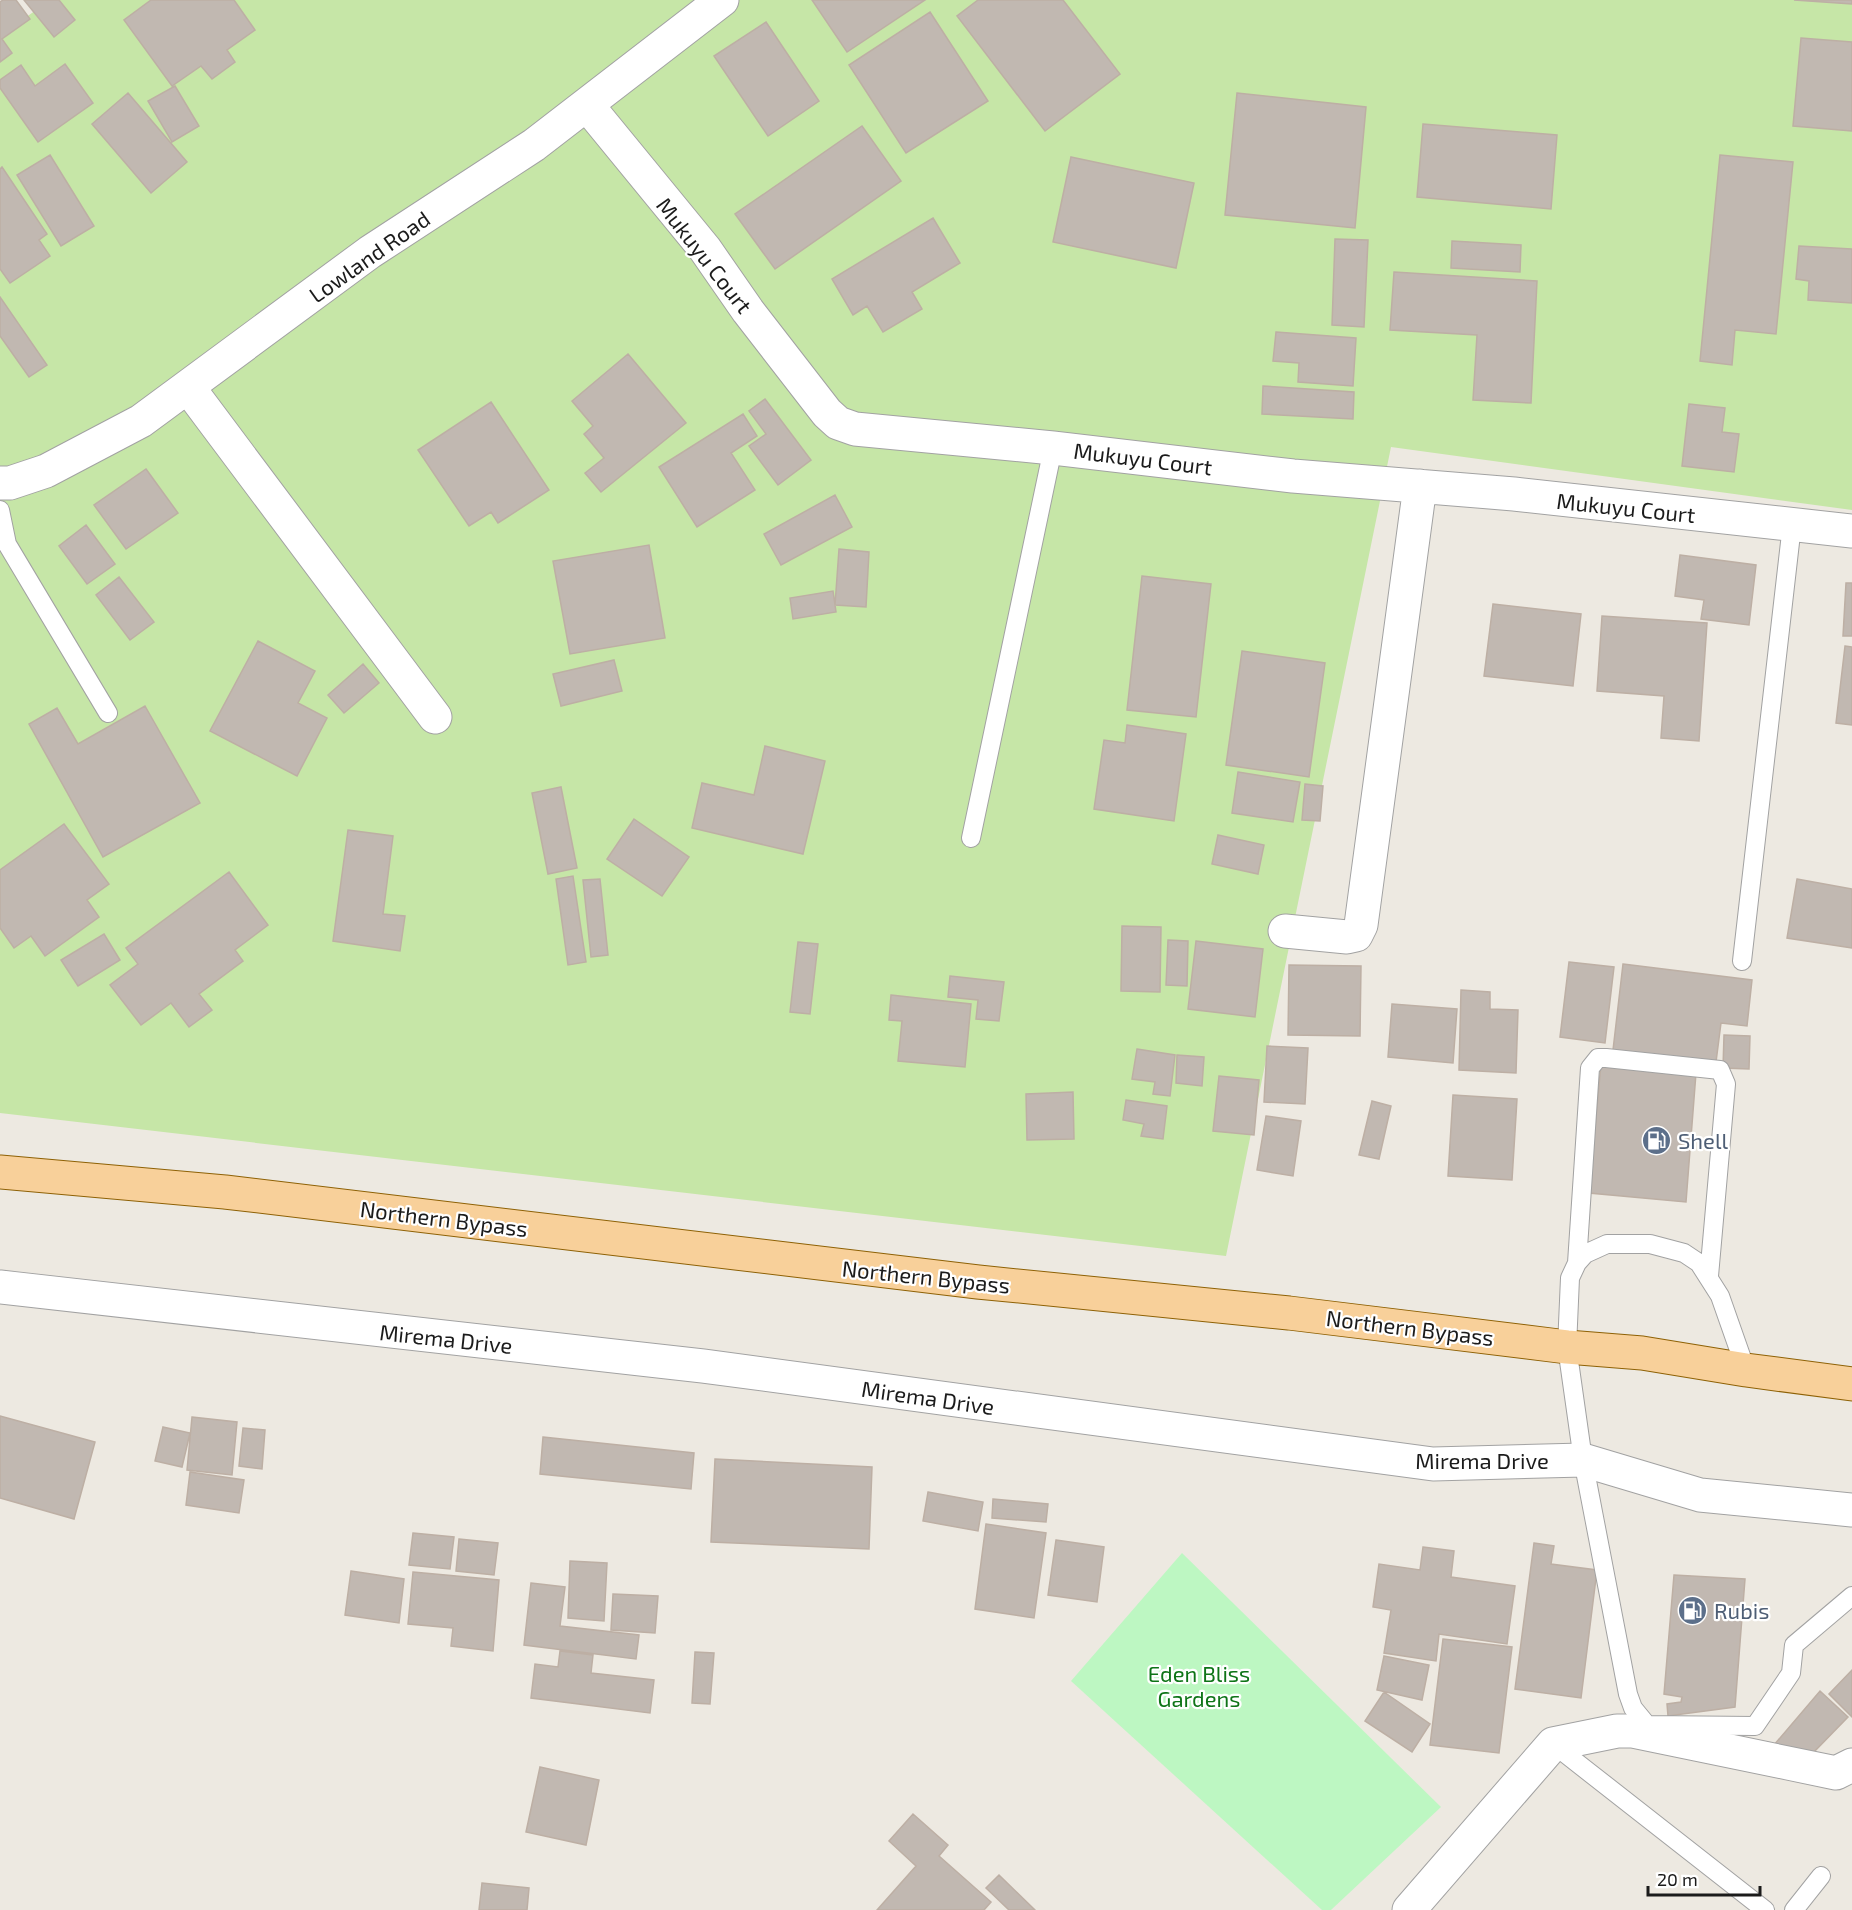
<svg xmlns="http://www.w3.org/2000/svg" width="1852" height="1910" viewBox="0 0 1852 1910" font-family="'Exo 2',sans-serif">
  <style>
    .grass { fill: #c6e6a7 }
    .park { fill: #bdf7c2 }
    .building { fill: #c1b8b1; stroke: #bdafa4; stroke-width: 1.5 }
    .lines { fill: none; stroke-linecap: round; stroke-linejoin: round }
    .service-casing { stroke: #a2a2a2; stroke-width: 20 }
    .minor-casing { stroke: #a2a2a2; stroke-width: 35 }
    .tertiary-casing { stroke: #a2a2a2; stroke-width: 35 }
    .primary-casing { stroke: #8e6105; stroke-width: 35 }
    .service { stroke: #fff; stroke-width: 18 }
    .minor { stroke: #fff; stroke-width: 33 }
    .tertiary { stroke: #fff; stroke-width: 33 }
    .primary { stroke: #f8d09a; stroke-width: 33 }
    .labels { text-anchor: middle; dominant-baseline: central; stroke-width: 4.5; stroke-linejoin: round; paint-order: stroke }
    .street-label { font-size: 22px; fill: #1b1b1b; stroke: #fff }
    .service-label { font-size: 22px; fill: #4e5e75; stroke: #fff; text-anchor: start }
    .park-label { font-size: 22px; fill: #0e7417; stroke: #fff }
  </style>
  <rect width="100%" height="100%" fill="#ede9e1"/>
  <path class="grass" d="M50 0H1852V510L1391 447 1226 1256 0 1113V36Z"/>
  <path class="park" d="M1182 1553 1441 1807 1331 1910H1322L1071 1681Z"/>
  <path class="building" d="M3 0H16L30 19 2 39 12 53 0 62V2Z
    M24 0H59L75 20 54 37Z
    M151 0H234L255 30 227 50 235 62 212 79 201 66 172 86 124 20Z
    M812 0H925L847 52Z
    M978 0H1063L1120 74 1045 131 957 16Z
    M1794 0H1852V4Z
    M930 12 988 101 906 153 849 65Z
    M766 22 819 101 768 136 714 56Z
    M1801 38 1852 42V131L1793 126Z
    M65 64 93 103 38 142 0 88V80L21 65 35 86Z
    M175 86 199 126 172 142 148 101Z
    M128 93 187 162 151 193 92 124Z
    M1237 93 1366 107 1355 228 1225 215Z
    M1423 124 1557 135 1551 209 1417 197Z
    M862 126 901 181 775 269 735 214Z
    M50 155 94 226 61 246 17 175Z
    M1720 155 1793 162 1776 334 1735 330 1732 365 1700 361Z
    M1071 157 1194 183 1176 268 1053 242Z
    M2 167 47 234 39 240 50 256 10 283 0 269V169Z
    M933 218 960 263 912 292 922 309 883 332 867 306 853 315 832 279Z
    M1335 239 1368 240 1364 327 1332 325Z
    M1452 241 1521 245 1520 272 1451 268Z
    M1799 246 1852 249V303L1808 300 1809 281 1796 279Z
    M1394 272 1537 281 1531 403 1473 400 1477 335 1390 330Z
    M0 297 47 365 29 377 0 336Z
    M1276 332 1356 338 1353 386 1298 382 1299 363 1273 361Z
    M628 354 686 423 601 492 585 473 604 458 584 434 593 426 572 401Z
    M1263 386 1354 392 1353 419 1262 414Z
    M765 399 811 460 778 485 749 446 766 434 749 411Z
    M491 402 549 490 498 523 491 512 469 526 418 450Z
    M1689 404 1725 408 1722 432 1739 434 1734 472 1682 466Z
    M743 414 757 436 731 453 755 490 697 527 659 467Z
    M146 469 178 513 126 549 94 505Z
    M835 495 852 527 781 565 764 534Z
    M86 525 115 564 87 584 59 546Z
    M649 545 665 638 570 654 553 561Z
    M839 549 869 552 866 607 835 605Z
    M1680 555 1756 565 1749 625 1701 619 1704 600 1675 596Z
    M1142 576 1211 584 1196 717 1127 710Z
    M119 577 154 622 130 640 96 595Z
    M1846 583H1852V636H1843Z
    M833 591 836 612 793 619 790 598Z
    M1493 604 1581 614 1573 686 1484 676Z
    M1602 616 1707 623 1699 741 1661 738 1664 696 1597 691Z
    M258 641 315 671 298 703 327 718 297 776 210 731Z
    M1845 646 1852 647V725L1836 723Z
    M1242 651 1325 663 1309 777 1226 765Z
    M614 660 622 691 561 706 553 674Z
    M363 664 379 683 344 713 328 695Z
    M145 706 200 803 103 857 29 724 57 708 78 744Z
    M1127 725 1186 734 1174 821 1094 809 1104 740 1125 743Z
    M765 746 825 761 803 854 692 828 702 783 754 795Z
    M1238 772 1300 782 1293 822 1232 813Z
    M1305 784 1323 786 1320 821 1302 820Z
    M561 787 577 868 548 874 532 793Z
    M634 819 689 857 662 896 607 859Z
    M64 824 109 884 87 900 99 917 45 956 31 936 14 948 0 928V870Z
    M348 830 393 836 383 914 405 916 400 951 333 941Z
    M1218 835 1264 845 1258 874 1212 864Z
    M229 872 268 925 235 950 243 961 199 994 212 1010 189 1027 171 1003 141 1025 110 985 138 964 126 948Z
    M573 876 586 962 568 965 556 879Z
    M600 879 608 955 591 957 583 880Z
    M1797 879 1852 889V948L1787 938Z
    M1122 926 1161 927 1160 992 1121 991Z
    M104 934 120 960 78 986 61 960Z
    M1168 940 1188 941 1187 986 1166 985Z
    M1196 941 1263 949 1255 1017 1188 1009Z
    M798 942 818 944 810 1014 790 1012Z
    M1569 962 1614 967 1605 1043 1560 1037Z
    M1623 964 1752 980 1747 1026 1721 1023 1716 1062 1613 1050Z
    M1289 965 1361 966 1360 1036 1288 1035Z
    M950 976 1004 982 999 1021 976 1019 978 1000 948 997Z
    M1461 990 1490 992V1009L1518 1010 1516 1073 1459 1070Z
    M891 995 971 1004 965 1067 898 1061 902 1021 889 1020Z
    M1392 1004 1457 1009 1453 1063 1388 1057Z
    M1724 1035 1750 1036 1749 1069 1723 1068Z
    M1267 1046 1308 1048 1305 1104 1264 1102Z
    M1137 1049 1175 1055 1170 1096 1153 1094 1155 1082 1132 1079Z
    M1177 1055 1204 1057 1202 1086 1176 1083Z
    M1601 1064 1696 1073 1686 1202 1589 1193Z
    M1219 1076 1259 1080 1254 1135 1213 1131Z
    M1073 1092 1074 1139 1027 1140 1026 1094Z
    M1453 1095 1517 1099 1512 1180 1448 1176Z
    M1126 1100 1167 1106 1163 1139 1141 1136 1144 1124 1123 1120Z
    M1372 1101 1391 1106 1379 1159 1359 1155Z
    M1266 1116 1301 1121 1293 1176 1257 1170Z
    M0 1416 95 1442 74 1519 0 1498Z
    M192 1417 237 1422 232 1475 187 1470Z
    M163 1427 190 1433 182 1467 155 1461Z
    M243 1428 265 1430 262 1469 239 1466Z
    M543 1437 694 1453 691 1489 540 1474Z
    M715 1459 872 1467 869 1549 711 1542Z
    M190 1472 244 1480 239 1513 186 1505Z
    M928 1492 983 1502 978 1531 923 1521Z
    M993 1499 1048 1504 1046 1522 992 1518Z
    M986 1524 1046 1533 1034 1618 975 1609Z
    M413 1533 454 1537 450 1569 409 1565Z
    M459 1539 498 1543 494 1575 456 1571Z
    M1056 1540 1104 1547 1097 1602 1048 1595Z
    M1534 1543 1554 1546 1551 1564 1597 1570 1581 1698 1515 1689Z
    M1423 1547 1454 1551 1451 1577 1515 1586 1507 1644 1439 1634 1436 1661 1384 1653 1391 1610 1373 1607 1379 1564 1420 1570Z
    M570 1561 607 1563 604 1621 568 1618Z
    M351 1571 404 1579 399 1623 345 1615Z
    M413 1572 499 1580 493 1651 451 1646 453 1628 408 1624Z
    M1674 1575 1745 1579 1735 1707 1668 1716 1667 1704 1681 1702 1682 1697 1664 1694Z
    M531 1583 565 1587 560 1626 639 1635 636 1659 524 1645Z
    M613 1594 658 1596 655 1633 611 1630Z
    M1443 1639 1512 1647 1499 1753 1430 1745Z
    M560 1651 593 1655 591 1673 654 1680 650 1713 531 1698 535 1664 558 1667Z
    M695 1652 714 1653 710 1704 692 1703Z
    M1384 1656 1429 1665 1422 1700 1377 1690Z
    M1852 1670V1717L1829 1694Z
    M1820 1691 1848 1717 1808 1758 1774 1745Z
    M1384 1692 1430 1724 1412 1752 1365 1721Z
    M540 1767 599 1780 586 1845 526 1832Z
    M913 1814 948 1845 939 1856 991 1902 984 1910H877L916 1866 889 1841Z
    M999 1875 1035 1910H1009L986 1888Z
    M482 1883 529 1888 527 1910H479Z"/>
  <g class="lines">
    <defs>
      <path id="service" d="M0 510 7 544 108 713
        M971 838 1053 448
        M1742 961 1792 525
        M1577 1263 1590 1068 1598 1058H1606L1720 1070 1726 1084 1709 1276
        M1746 1370 1720 1296 1699 1263 1684 1253 1650 1244H1607L1585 1254 1577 1263 1570 1278 1567 1347 1583 1460 1628 1694 1633 1708 1647 1725 1755 1726 1791 1673 1794 1645 1852 1596
        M1553 1744 1765 1910
        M1794 1910 1821 1876"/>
      <path id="minor" d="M587 105 705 249 748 311 827 413 838 423 855 429 1053 448 1293 476 1514 494 1852 531
        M188 387 435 717
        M0 483H10L46 471 141 421 370 252 534 145 722 0
        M1285 931 1347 937 1356 935 1361 925 1420 486
        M1409 1910 1553 1744 1617 1731H1633L1836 1773 1852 1765"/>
      <path id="tertiary" d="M0 1287 703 1366 1433 1464 1583 1460 1700 1495 1852 1510"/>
      <path id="primary" d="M0 1172 225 1192 978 1282 1289 1313 1567 1347 1642 1353 1746 1370 1852 1384"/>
    </defs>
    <use href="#service" class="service-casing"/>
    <use href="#minor" class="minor-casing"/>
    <use href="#tertiary" class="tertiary-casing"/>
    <use href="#primary" class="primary-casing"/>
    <use href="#service" class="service"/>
    <use href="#minor" class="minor"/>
    <use href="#tertiary" class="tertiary"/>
    <use href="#primary" class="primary"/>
  </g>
  <defs>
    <symbol id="fuel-disc" viewBox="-11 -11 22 22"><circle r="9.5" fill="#5c6f8a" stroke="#fff"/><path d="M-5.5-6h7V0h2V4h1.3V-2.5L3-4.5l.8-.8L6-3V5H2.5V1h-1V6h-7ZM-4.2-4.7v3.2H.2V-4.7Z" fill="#fff"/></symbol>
  </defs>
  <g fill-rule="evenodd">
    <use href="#fuel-disc" x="1640" y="1124" width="33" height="33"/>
    <use href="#fuel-disc" x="1676" y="1594" width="33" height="33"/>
  </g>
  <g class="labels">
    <g class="street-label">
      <text transform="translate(705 255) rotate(52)">Mukuyu Court</text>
      <text transform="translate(369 256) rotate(-35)">Lowland Road</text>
      <text transform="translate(1143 458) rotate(7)">Mukuyu Court</text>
      <text transform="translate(1626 507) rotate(6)">Mukuyu Court</text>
      <text transform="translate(444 1218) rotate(7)">Northern Bypass</text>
      <text transform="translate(926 1276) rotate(6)">Northern Bypass</text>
      <text transform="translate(1410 1327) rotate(7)">Northern Bypass</text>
      <text transform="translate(446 1338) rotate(6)">Mirema Drive</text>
      <text transform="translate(928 1397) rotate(8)">Mirema Drive</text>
      <text x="1482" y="1460">Mirema Drive</text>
    </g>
    <g class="service-label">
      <text x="1678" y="1140">Shell</text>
      <text x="1714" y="1610">Rubis</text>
    </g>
    <g class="park-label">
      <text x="1199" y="1673">Eden Bliss<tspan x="1199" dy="25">Gardens</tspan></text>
    </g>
  </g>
  <path d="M1648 1886v9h112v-9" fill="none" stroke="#1b1b1b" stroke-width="3"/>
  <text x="1657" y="1886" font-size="18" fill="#1b1b1b" stroke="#ffffff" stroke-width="4.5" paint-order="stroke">20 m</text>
</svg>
